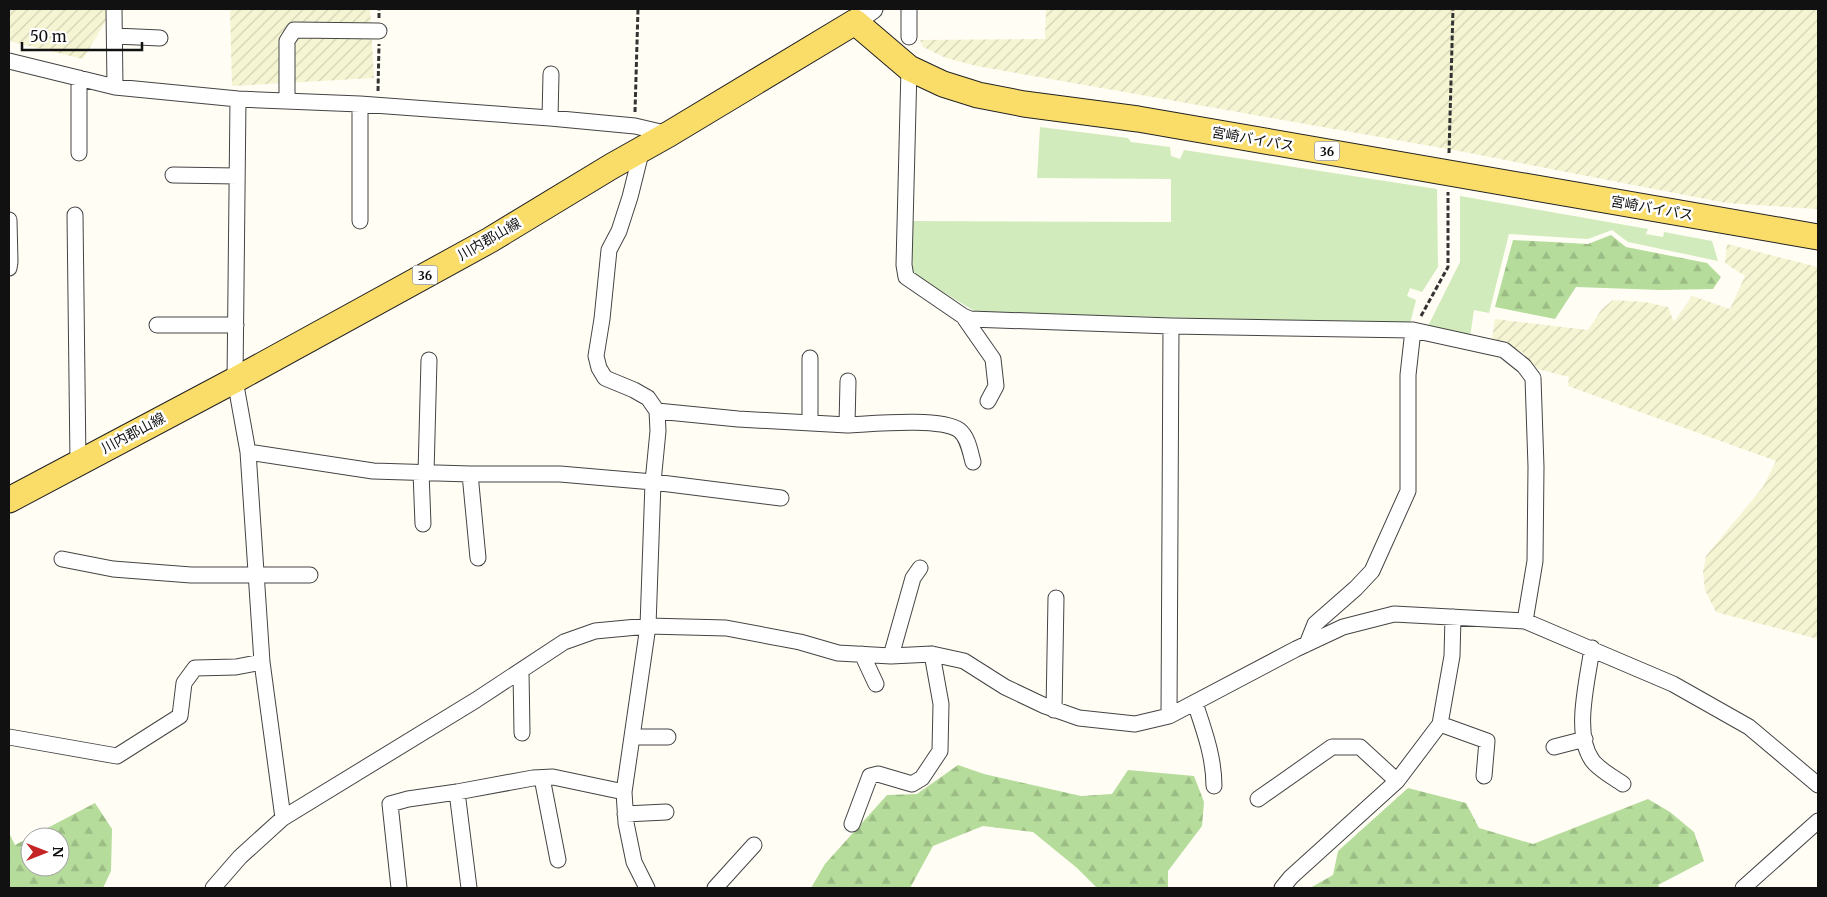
<svg xmlns="http://www.w3.org/2000/svg" width="1827" height="897" viewBox="0 0 1827 897" font-family="Merriweather,'Noto Sans JP',serif">
  <style>
    .farmland { fill: url(#farmland-furrows) }
    .grass { fill: #d2ebbc }
    .forest { fill: url(#forest-firs); fill-rule: evenodd }
    .lines { fill: none; stroke-linecap: round; stroke-linejoin: round }
    .minor-casing { stroke: #444; stroke-width: 17 }
    .tertiary-casing { stroke: #444; stroke-width: 21 }
    .primary-casing { stroke: #222; stroke-width: 27 }
    .path { stroke: #333; stroke-width: 3; stroke-dasharray: 5 2.5; stroke-linecap: butt }
    .minor { stroke: #fff; stroke-width: 15 }
    .tertiary { stroke: #fff; stroke-width: 19 }
    .primary { stroke: #fadd69; stroke-width: 25 }
    .labels { text-anchor: middle; dominant-baseline: central; stroke-width: 5; stroke-linejoin: round; paint-order: stroke }
    .shield { fill: #fff; stroke: #585858; stroke-width: 1 }
    .shield-label { font-size: 12px; font-weight: bold; fill: #111 }
    .street-label { font-size: 14px; fill: #111; stroke: #fff }
  </style>
  <defs>
    <pattern id="farmland-furrows" width="10" height="10" patternUnits="userSpaceOnUse" patternTransform="scale(1.25)"><rect width="10" height="10" fill="#f6f5d3"/><path d="M-1 1l2-2M0 10L10 0M9 11l2-2" fill="none" stroke="#d2d1b4"/></pattern>
    <pattern id="forest-firs" width="22" height="20" patternUnits="userSpaceOnUse" patternTransform="scale(1.25)"><rect width="22" height="20" fill="#b5dc9b"/><path d="M5 1l3.5 6h-7zM16 11l3.5 6h-7z" fill="#9bbc84"/></pattern>
  </defs>
  <rect width="100%" height="100%" fill="#fffdf4"/>
  <path class="farmland" d="M9 9H113L83 59 9 41Z
    M230 9H370L374 78 232 86Z
    M1046 9H1818V209L1726 203 1459 151 977 66 946 58 923 47 920 40 1045 39Z
    M1727 244 1818 267V639L1716 612 1705 590 1703 572 1706 556 1763 487 1776 461 1568 386 1569 377 1538 369 1522 352 1492 339 1495 319 1588 330 1602 309 1613 300 1645 302 1668 307 1674 322 1692 296 1730 309 1745 276 1725 263Z"/>
  <path class="grass" d="M1040 127 1128 138 1131 142 1170 147 1171 156 1180 159 1184 150 1437 189 1438 267 1422 292 1410 288 1407 296 1416 300 1410 324 976 312 913 274 911 221 1171 222V179L1037 178Z
    M1460 196 1648 229 1646 234 1663 237 1664 232 1712 241 1718 261 1628 242 1612 230 1588 239 1509 234 1489 313 1474 310 1470 337 1428 326 1460 262Z"/>
  <path class="forest" d="M1611 235 1626 247 1707 263 1721 277 1713 289 1661 290 1576 287 1555 319 1495 307 1513 240 1588 244Z
    M958 765 984 774 1081 796 1112 794 1128 770 1194 776 1204 802 1202 826 1168 871V888H1097L1077 868 1033 832 983 826 933 846 910 888H811L825 864 887 795 917 794Z
    M1408 788 1466 803 1479 828 1533 844 1648 799 1670 812 1694 832 1704 861 1658 885 1660 888H1310L1333 875 1338 851Z
    M95 803 112 829 111 871 103 888H9V833L15 845ZM30 837H60V867H30Z"/>
  <g class="lines">
    <defs>
      <path id="minor" d="M114 9 115 87
        M115 36 160 38
        M909 37V9
        M9 61 115 87 238 99 360 104 550 118 635 126 669 134
        M909 68 904 265 906 277 963 316 970 319 1171 326 1413 330 1504 350 1524 366 1533 378 1536 467 1535 561 1525 621
        M79 78V153
        M238 99 235 380 248 452 262 662 283 818
        M287 101V41L294 30 379 31
        M360 104V221
        M550 118 551 74
        M642 149 630 197 619 231 609 250 602 319 596 356 599 368 605 378 634 390 648 398 657 411 658 431 653 482 648 626 624 792 626 823 634 862 647 888
        M173 175 237 176
        M75 215 78 462
        M9 268 10 262 9 220
        M963 316 993 359 996 386 988 401
        M157 325H236
        M657 411 738 419 847 425 848 381
        M810 423V358
        M847 425C871 424 940 417 959 430 968 437 970 451 973 462
        M248 452 373 471 470 474H560L653 482 781 498
        M421 472 423 524
        M426 473 429 360
        M470 474 478 558
        M62 559 113 569 191 575H310
        M1307 644 1315 624 1356 588 1372 571 1408 491V375L1413 330
        M1592 648C1588 679 1573 733 1592 760 1598 769 1613 777 1623 784
        M862 654 876 684
        M891 656 913 578 920 568
        M521 671 522 733
        M1195 703C1204 730 1214 757 1214 786
        M1054 710 1056 598
        M1169 716 1171 326
        M1440 724 1487 741 1484 776
        M9 737 117 756 180 716 184 683 195 668 236 667 262 662
        M632 737H668
        M1554 747 1585 739
        M542 778 558 860
        M457 792 469 888
        M1258 799 1332 747H1360L1397 781
        M625 814 666 812
        M852 824 870 776 878 774 912 784 922 778 940 751 941 704 932 654
        M213 888 240 857 283 818 476 700 564 642 595 631 648 626 726 628 800 642 838 653 891 656 932 654 964 661 1005 687 1045 706 1079 718 1135 724 1169 716 1296 649 1343 627 1394 614 1525 621 1673 684 1749 727 1818 785
        M399 888 390 804 408 799 457 792 533 778 553 777 624 792
        M715 888 754 845
        M1282 888 1291 877 1397 781 1440 724 1452 656 1453 617
        M1743 888 1818 821"/>
      <path id="tertiary" d="M855 22 873 9"/>
      <path id="primary" d="M9 500 235 380 490 240 612 166 669 134 855 22 909 68 943 84 978 95 1024 104 1138 119 1818 237"/>
    </defs>
    <use href="#minor" class="minor-casing"/>
    <use href="#tertiary" class="tertiary-casing"/>
    <use href="#primary" class="primary-casing"/>
    <path class="path" d="M379 18V9
      M378 91 379 44
      M635 112 638 9
      M1449 153 1453 9
      M1421 316 1448 267V192"/>
    <use href="#minor" class="minor"/>
    <use href="#tertiary" class="tertiary"/>
    <use href="#primary" class="primary"/>
  </g>
  <g class="labels">
    <g class="shield">
      <rect x="1314.5" y="141.5" width="25" height="19" rx="4"/>
      <rect x="412.5" y="265.5" width="25" height="19" rx="4"/>
    </g>
    <g class="shield-label">
      <text x="1327" y="151">36</text>
      <text x="425" y="275">36</text>
    </g>
    <g class="street-label">
      <text transform="translate(1253 139) rotate(10)">宮崎バイパス</text>
      <text transform="translate(1652 208) rotate(10)">宮崎バイパス</text>
      <text transform="translate(489 239) rotate(-30)">川内郡山線</text>
      <text transform="translate(133 433) rotate(-28)">川内郡山線</text>
    </g>
  </g>
  <rect width="1827" height="897" fill="none" stroke="#111111" stroke-width="20"/>
  <g transform="translate(45 852) rotate(90)"><circle r="24" fill="#ffffff" stroke="#a0a0a0"/>
  <path d="M0-4L9 19L0 12L-9 19Z" fill="#c52425"/>
  <text y="-8" font-size="14" font-weight="bold" text-anchor="middle" fill="#111111">N</text>
  </g>
  <path d="M22 42v8h120v-8" fill="none" stroke="#111111" stroke-width="2.5"/>
  <text x="30" y="42" font-size="15" fill="#111111" stroke="#ffffff" stroke-width="4" paint-order="stroke">50 m</text>
</svg>
